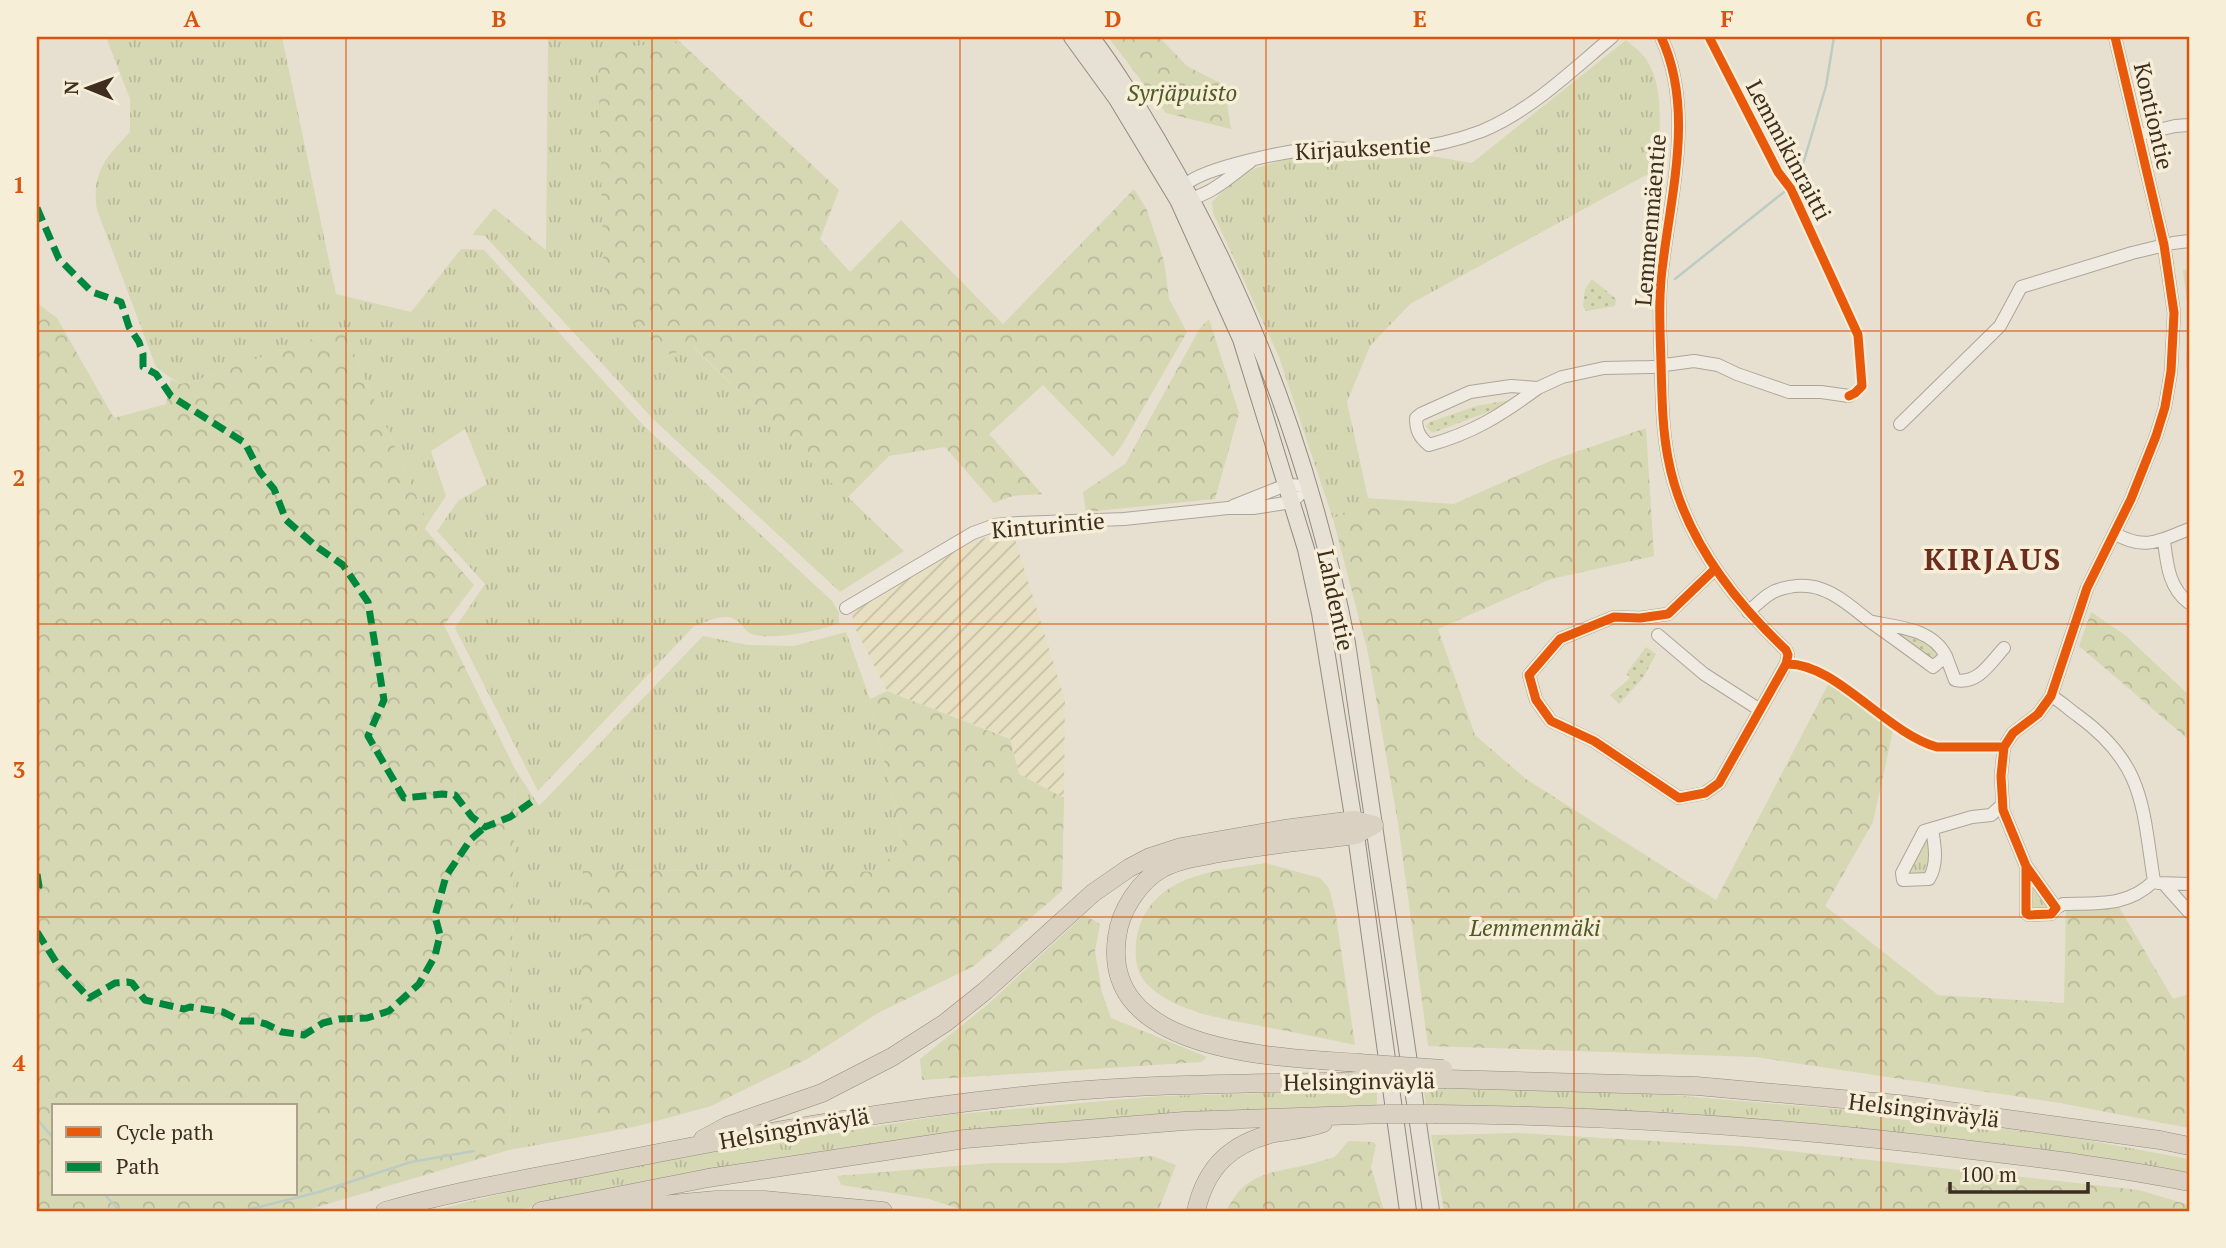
<svg xmlns="http://www.w3.org/2000/svg" width="2226" height="1248" viewBox="0 0 2226 1248" font-family="'PT Serif',serif">
  <style>
    .farmland { fill: url(#farmland-furrows) }
    .grass { fill: url(#grass-tufts) }
    .forest { fill: url(#forest-crowns); fill-rule: evenodd }
    .park { fill: url(#park-dots) }
    .lines { fill: none; stroke-linecap: round; stroke-linejoin: round }
    .stream { stroke: #bcccc2; stroke-width: 2.5 }
    .minor-casing { stroke: #ada599; stroke-width: 14 }
    .major-casing { stroke: #928b80; stroke-width: 18 }
    .highway-casing { stroke: #928b80; stroke-width: 19 }
    .minor { stroke: #efebe3; stroke-width: 12 }
    .major { stroke: #e6e1d4; stroke-width: 16 }
    .highway { stroke: #dad1c2; stroke-width: 18 }
    .highway-bridge-casing { stroke: #928b80; stroke-width: 19; stroke-linecap: butt }
    .highway-bridge { stroke: #dad1c2; stroke-width: 18 }
    .quiet { stroke: #00873e; stroke-width: 7; stroke-dasharray: 14 7; stroke-linecap: butt }
    .cycleway-casing { stroke: #f7eed8; stroke-width: 13 }
    .cycleway { stroke: #e8590c; stroke-width: 9 }
    .grid { fill: none; stroke: #d7550e; stroke-width: 2; stroke-opacity: 0.55 }
    .labels { text-anchor: middle; dominant-baseline: central; stroke-width: 7; stroke-linejoin: round; paint-order: stroke }
    .park-label { font-size: 23px; font-style: italic; fill: #4d5a26; stroke: #f7eed8 }
    .street-label { font-size: 23px; fill: #3d2e20; stroke: #f7eed8 }
    .district-label { font-size: 30px; font-weight: bold; letter-spacing: 2px; fill: #6b2e1e; stroke: #f7eed8 }
    .neatline { fill: none; stroke: #d7550e; stroke-width: 2.5 }
    .grid-label { font-size: 23px; text-anchor: middle; font-weight: bold; fill: #d7550e }
  </style>
  <defs>
    <pattern id="farmland-furrows" width="10" height="10" patternUnits="userSpaceOnUse" patternTransform="scale(1.75)"><rect width="10" height="10" fill="#e6dfc2"/><path d="M-1 1l2-2M0 10L10 0M9 11l2-2" fill="none" stroke="#c6c0a6"/></pattern>
    <pattern id="grass-tufts" width="24" height="20" patternUnits="userSpaceOnUse" patternTransform="scale(1.75)"><rect width="24" height="20" fill="#d6d7b3"/><path d="M3 7l-1-3M5 7V3M7 7l1-3M15 17l-1-3M17 17v-4M19 17l1-3" fill="none" stroke="#b9b99a"/></pattern>
    <pattern id="forest-crowns" width="20" height="18" patternUnits="userSpaceOnUse" patternTransform="scale(1.75)"><rect width="20" height="18" fill="#d6d7b3"/><path d="M2 6a3 3 0 1 1 6 0M12 15a3 3 0 1 1 6 0" fill="none" stroke="#b9b99a"/></pattern>
    <pattern id="park-dots" width="8" height="8" patternUnits="userSpaceOnUse" patternTransform="scale(1.75)"><rect width="8" height="8" fill="#d6d7b3"/><path d="M2 2h.1M6 6h.1" fill="none" stroke="#b9b99a" stroke-width="1.8" stroke-linecap="round"/></pattern>
  </defs>
  <rect width="100%" height="100%" fill="#e7e0d1"/>
  <path class="farmland" d="M1009 530 1014 536 1065 700 1064 798 1019 774 1010 738 887 691 853 624 852 611 955 548Z"/>
  <path class="grass" d="M106 37H282L336 294 411 312 461 249 484 250 644 426 832 601 839 613V623C824 630 762 643 748 632 741 626 738 617 726 617 716 617 703 623 694 626L538 791 455 628 485 584 437 531 458 501 487 484 465 429 431 451 446 496 428 523 343 328 192 382 180 384 156 367 97 210C91 173 106 157 130 132V99Z
    M548 37H676L681 43 598 49 694 348 904 551 840 592 653 419 485 236 472 235 494 208 546 250Z
    M1626 40C1633 46 1641 52 1646 59 1666 88 1658 134 1659 168L1410 304 1370 346 1347 402 1368 498 1333 519 1279 357 1213 213 1212 202 1228 185 1256 168 1301 155 1430 156 1472 163Z
    M846 632 870 699 903 842 878 873 813 870 584 871 581 1137 509 1150 515 769 539 806 703 636 748 645 794 646Z
    M1928 835 1930 874 1911 877 1907 873Z
    M2031 876 2051 910 2030 909Z
    M1465 1088 1670 1095 1862 1111 2065 1136 2189 1159V1176L2064 1153 1861 1129 1670 1112 1465 1105 1426 1106 1424 1090Z
    M1377 1090V1108L949 1133 699 1171 514 1211H431L546 1183 697 1155 947 1115 1161 1096Z"/>
  <path class="forest" d="M1108 37H1159L1187 66 1224 85 1231 129 1166 113Z
    M681 43 839 190 820 239 850 272 901 220 1003 324 1134 189 1147 210 1164 261 1169 299 1187 332 1122 445 1113 457 1043 385 989 434 1042 494 1013 496 994 503 945 447 889 456 847 498 695 348 665 355 604 290 598 48Z
    M2189 269V367L2186 368 2188 312 2183 270Z
    M37 303 57 318 114 418 166 404 171 379 180 384 192 382 343 328 428 523 425 529 474 585 444 625 515 769 509 1150 304 1211H37ZM54 1106H296V1194H54Z
    M1209 319 1239 413 1215 499 1086 512 1083 492 1125 464 1200 328Z
    M1646 428 1654 556 1551 579 1438 629 1475 735 1526 779 1716 900 1831 679 1894 726 1873 822 1825 906 1938 995 2064 1003 2066 907H2119L2173 999 2189 994V1128L2060 1103 1755 1057 1428 1046 1398 823 1368 653 1333 519 1368 498 1454 504 1550 461Z
    M2091 612 2125 635 2189 695V740L2079 646Z
    M887 691 1010 739 1019 774 1064 798 1062 891 974 966 878 1013 807 1059 711 1106 638 1126 581 1137 583 871 813 870 878 872 903 842 870 699Z
    M1265 863 1320 878 1329 888 1336 916 1355 1045C1327 1039 1299 1033 1271 1028 1231 1020 1175 1014 1146 983 1132 968 1134 940 1141 922 1162 873 1218 871 1265 863Z
    M1084 915 1100 924 1095 951 1102 992 1111 1018 1207 1057 1201 1062 922 1080 920 1059 987 1005Z
    M1518 1133 1753 1147 2139 1190 2189 1205V1211H1444L1431 1135Z
    M1349 1141 1373 1142 1376 1145 1371 1167 1384 1211H1227C1245 1168 1281 1173 1318 1162 1323 1160 1330 1159 1334 1157 1339 1153 1344 1145 1349 1141Z
    M1153 1156 1176 1165 1158 1211H966L929 1199 841 1185 837 1176 990 1163H1062Z"/>
  <path class="park" d="M1592 279 1616 299 1615 306 1586 311 1583 306 1585 289Z
    M1510 400 1496 409 1432 433 1426 426 1430 422 1476 406Z
    M1891 631 1918 635 1939 653 1937 660 1931 661Z
    M1646 647 1656 654 1643 678 1619 704 1610 695 1628 680 1630 677 1626 674Z"/>
  <g class="lines">
    <path class="stream" d="M1794 183 1801 171 1826 86 1834 37
      M1675 279 1789 188
      M37 1119 54 1139
      M104 1194 120 1211
      M243 1211 319 1192 411 1162 474 1151"/>
    <defs>
      <path id="minor" d="M1661 37C1694 107 1672 189 1663 262 1658 295 1660 330 1661 363 1662 395 1662 427 1668 458 1682 534 1731 598 1786 650L1788 655 1786 664 1719 783 1705 793 1679 798 1594 741 1551 721 1536 700 1529 675 1560 639 1614 617 1640 618 1668 614 1715 569
        M2138 135 2175 126 2189 125
        M1250 162C1228 178 1206 200 1178 200 1180 196 1182 188 1185 185 1204 167 1297 148 1324 148 1349 148 1374 152 1399 150 1427 147 1456 141 1482 131 1532 110 1571 71 1612 37
        M1538 388C1501 415 1473 433 1429 445 1419 437 1416 430 1416 418L1421 414 1470 392 1511 386 1538 388 1562 377 1604 368 1650 367 1694 361 1718 365 1737 374 1789 392H1821L1849 396
        M1900 424 2000 326 2021 287 2132 253 2173 243 2189 241
        M1233 506 1286 485 1309 486
        M2114 533C2144 551 2160 541 2189 529
        M2164 541C2167 565 2169 588 2189 603
        M846 608 973 533 995 525 1019 523 1124 519 1228 508H1253L1292 502 1309 486
        M1748 612C1757 605 1767 593 1778 590 1791 585 1808 584 1821 589 1839 595 1856 611 1871 622 1892 637 1913 652 1933 667L1946 656C1932 629 1899 627 1872 622
        M1658 635 1704 674 1760 710
        M1946 656 1955 680C1978 685 1990 663 2004 648
        M2051 696C2061 701 2068 709 2077 715 2145 764 2142 806 2154 881 2127 907 2098 903 2063 904L2056 908
        M1932 829C1935 846 1938 864 1929 879L1903 880 1902 873 1924 831 1972 817 1991 815 2002 805
        M2026 866V913L2029 915 2051 914 2056 908 2026 866 2003 810 2001 776 2004 747 2013 733 2038 714 2051 696 2087 588 2131 499 2156 436 2165 407 2171 371 2174 313 2164 245 2115 37
        M2158 883 2189 884
        M2164 884 2189 912"/>
      <path id="major" d="M1072 37 1117 99 1178 200 1241 339 1306 549 1320 613 1356 835 1408 1211
        M1091 37C1117 71 1138 107 1160 144 1251 298 1313 467 1347 643L1431 1211"/>
      <path id="highway" d="M1359 1063C1282 1057 1100 1055 1117 937 1120 911 1139 881 1163 868 1179 860 1197 857 1214 854 1261 845 1309 841 1356 835L1374 825
        M1446 1079 1697 1086 1898 1104 2160 1140 2189 1146
        M1437 1114C1614 1116 1788 1127 1963 1149 2038 1158 2115 1167 2189 1182
        M703 1139 727 1126 822 1093 892 1057 945 1023 985 991 1093 893 1129 868 1150 857 1181 847 1284 829 1354 820 1374 825
        M587 1209 596 1211 716 1200H764L883 1211
        M385 1211C457 1190 533 1178 607 1163 758 1133 909 1106 1062 1092 1160 1083 1259 1084 1358 1081
        M541 1211 708 1178 965 1139 1184 1121 1386 1114
        M1196 1211C1206 1167 1231 1143 1275 1133 1291 1130 1307 1129 1323 1123"/>
    </defs>
    <use href="#minor" class="minor-casing"/>
    <use href="#major" class="major-casing"/>
    <use href="#highway" class="highway-casing"/>
    <use href="#minor" class="minor"/>
    <use href="#major" class="major"/>
    <use href="#highway" class="highway"/>
    <defs>
      <path id="highway-bridge" d="M1359 1063 1443 1069
        M1358 1081 1446 1079
        M1386 1114H1437"/>
    </defs>
    <use href="#highway-bridge" class="highway-bridge-casing"/>
    <use href="#highway-bridge" class="highway-bridge"/>
    <path class="quiet" d="M37 208 59 259 92 292 121 302 129 327 139 342 143 354V367L156 374 171 396 245 443 260 472 274 489 286 520 317 547 343 565 368 602 384 700 368 736 404 798 442 794 455 795 472 817 485 827 510 817 537 798
      M37 874 39 886 37 891
      M37 932 58 965 89 998 115 983 127 982 132 983 145 1000 184 1009 190 1007 223 1012 241 1021H255L266 1024 282 1032 304 1035 323 1023 339 1019 367 1018 389 1011 419 984 435 956 440 935 435 916 446 876 471 839 485 827"/>
    <defs>
      <path id="cycleway" d="M1661 37C1694 107 1672 189 1663 262 1658 295 1660 330 1661 363 1662 395 1662 427 1668 458 1682 534 1731 598 1786 650L1788 655 1786 664 1719 783 1705 793 1679 798 1594 741 1551 721 1536 700 1529 675 1560 639 1614 617 1640 618 1668 614 1715 569
        M1709 37 1778 172 1791 189 1858 335 1862 386 1855 393 1849 396
        M1786 664C1835 662 1886 733 1937 747H2004
        M2026 866V913L2029 915 2051 914 2056 908 2026 866 2003 810 2001 776 2004 747 2013 733 2038 714 2051 696 2087 588 2131 499 2156 436 2165 407 2171 371 2174 313 2164 245 2115 37"/>
    </defs>
    <use href="#cycleway" class="cycleway-casing"/>
    <use href="#cycleway" class="cycleway"/>
  </g>
  <path class="grid" d="M346 37V1211M652 37V1211M960 37V1211M1266 37V1211M1574 37V1211M1881 37V1211M37 331H2189M37 624H2189M37 917H2189"/>
  <g class="labels">
    <g class="park-label">
      <text x="1182" y="92">Syrjäpuisto</text>
      <text x="1535" y="927">Lemmenmäki</text>
    </g>
    <g class="street-label">
      <text transform="translate(2154 116) rotate(77)">Kontiontie</text>
      <text transform="translate(1363 148) rotate(-3)">Kirjauksentie</text>
      <text transform="translate(1789 150) rotate(62)">Lemmikinraitti</text>
      <text transform="translate(1650 220) rotate(-85)">Lemmenmäentie</text>
      <text transform="translate(1048 525) rotate(-5)">Kinturintie</text>
      <text transform="translate(1336 600) rotate(78)">Lahdentie</text>
      <text transform="translate(1359 1081) rotate(-1)">Helsinginväylä</text>
      <text transform="translate(1924 1110) rotate(7)">Helsinginväylä</text>
      <text transform="translate(794 1128) rotate(-10)">Helsinginväylä</text>
    </g>
    <g class="district-label">
      <text x="1993" y="559">KIRJAUS</text>
    </g>
  </g>
  <rect width="2226" height="1248" fill="none" stroke="#f7eed8" stroke-width="77"/>
  <rect x="52" y="1104" width="245" height="91" fill="#f7eed8" stroke="#ada18e" stroke-width="2"/>
  <rect x="66" y="1127" width="35" height="10" fill="#e8590c" stroke="#ada18e" stroke-width="2"/>
  <text x="116" y="1140" font-size="21" fill="#3d2e20">Cycle path</text>
  <rect x="66" y="1162" width="35" height="10" fill="#00873e" stroke="#ada18e" stroke-width="2"/>
  <text x="116" y="1174" font-size="21" fill="#3d2e20">Path</text>
  <g transform="translate(88 88) rotate(271)" stroke="#f7eed8" stroke-width="5" paint-order="stroke">
  <path d="M0-5L12 26L0 18L-12 26Z" fill="#3d2e20"/>
  <text y="-10" font-size="19" font-weight="bold" text-anchor="middle" fill="#3d2e20">N</text>
  </g>
  <path d="M1950 1182v10h138v-10" fill="none" stroke="#3d2e20" stroke-width="3.5"/>
  <text x="1960" y="1182" font-size="21" fill="#3d2e20" stroke="#f7eed8" stroke-width="5" paint-order="stroke">100 m</text>
  <rect x="38" y="38" width="2150" height="1172" class="neatline"/>
  <g class="grid-label">
    <text x="192" y="27">A</text>
    <text x="499" y="27">B</text>
    <text x="806" y="27">C</text>
    <text x="1113" y="27">D</text>
    <text x="1420" y="27">E</text>
    <text x="1727" y="27">F</text>
    <text x="2034" y="27">G</text>
    <text x="19" y="193">1</text>
    <text x="19" y="486">2</text>
    <text x="19" y="778">3</text>
    <text x="19" y="1071">4</text>
  </g>
</svg>
